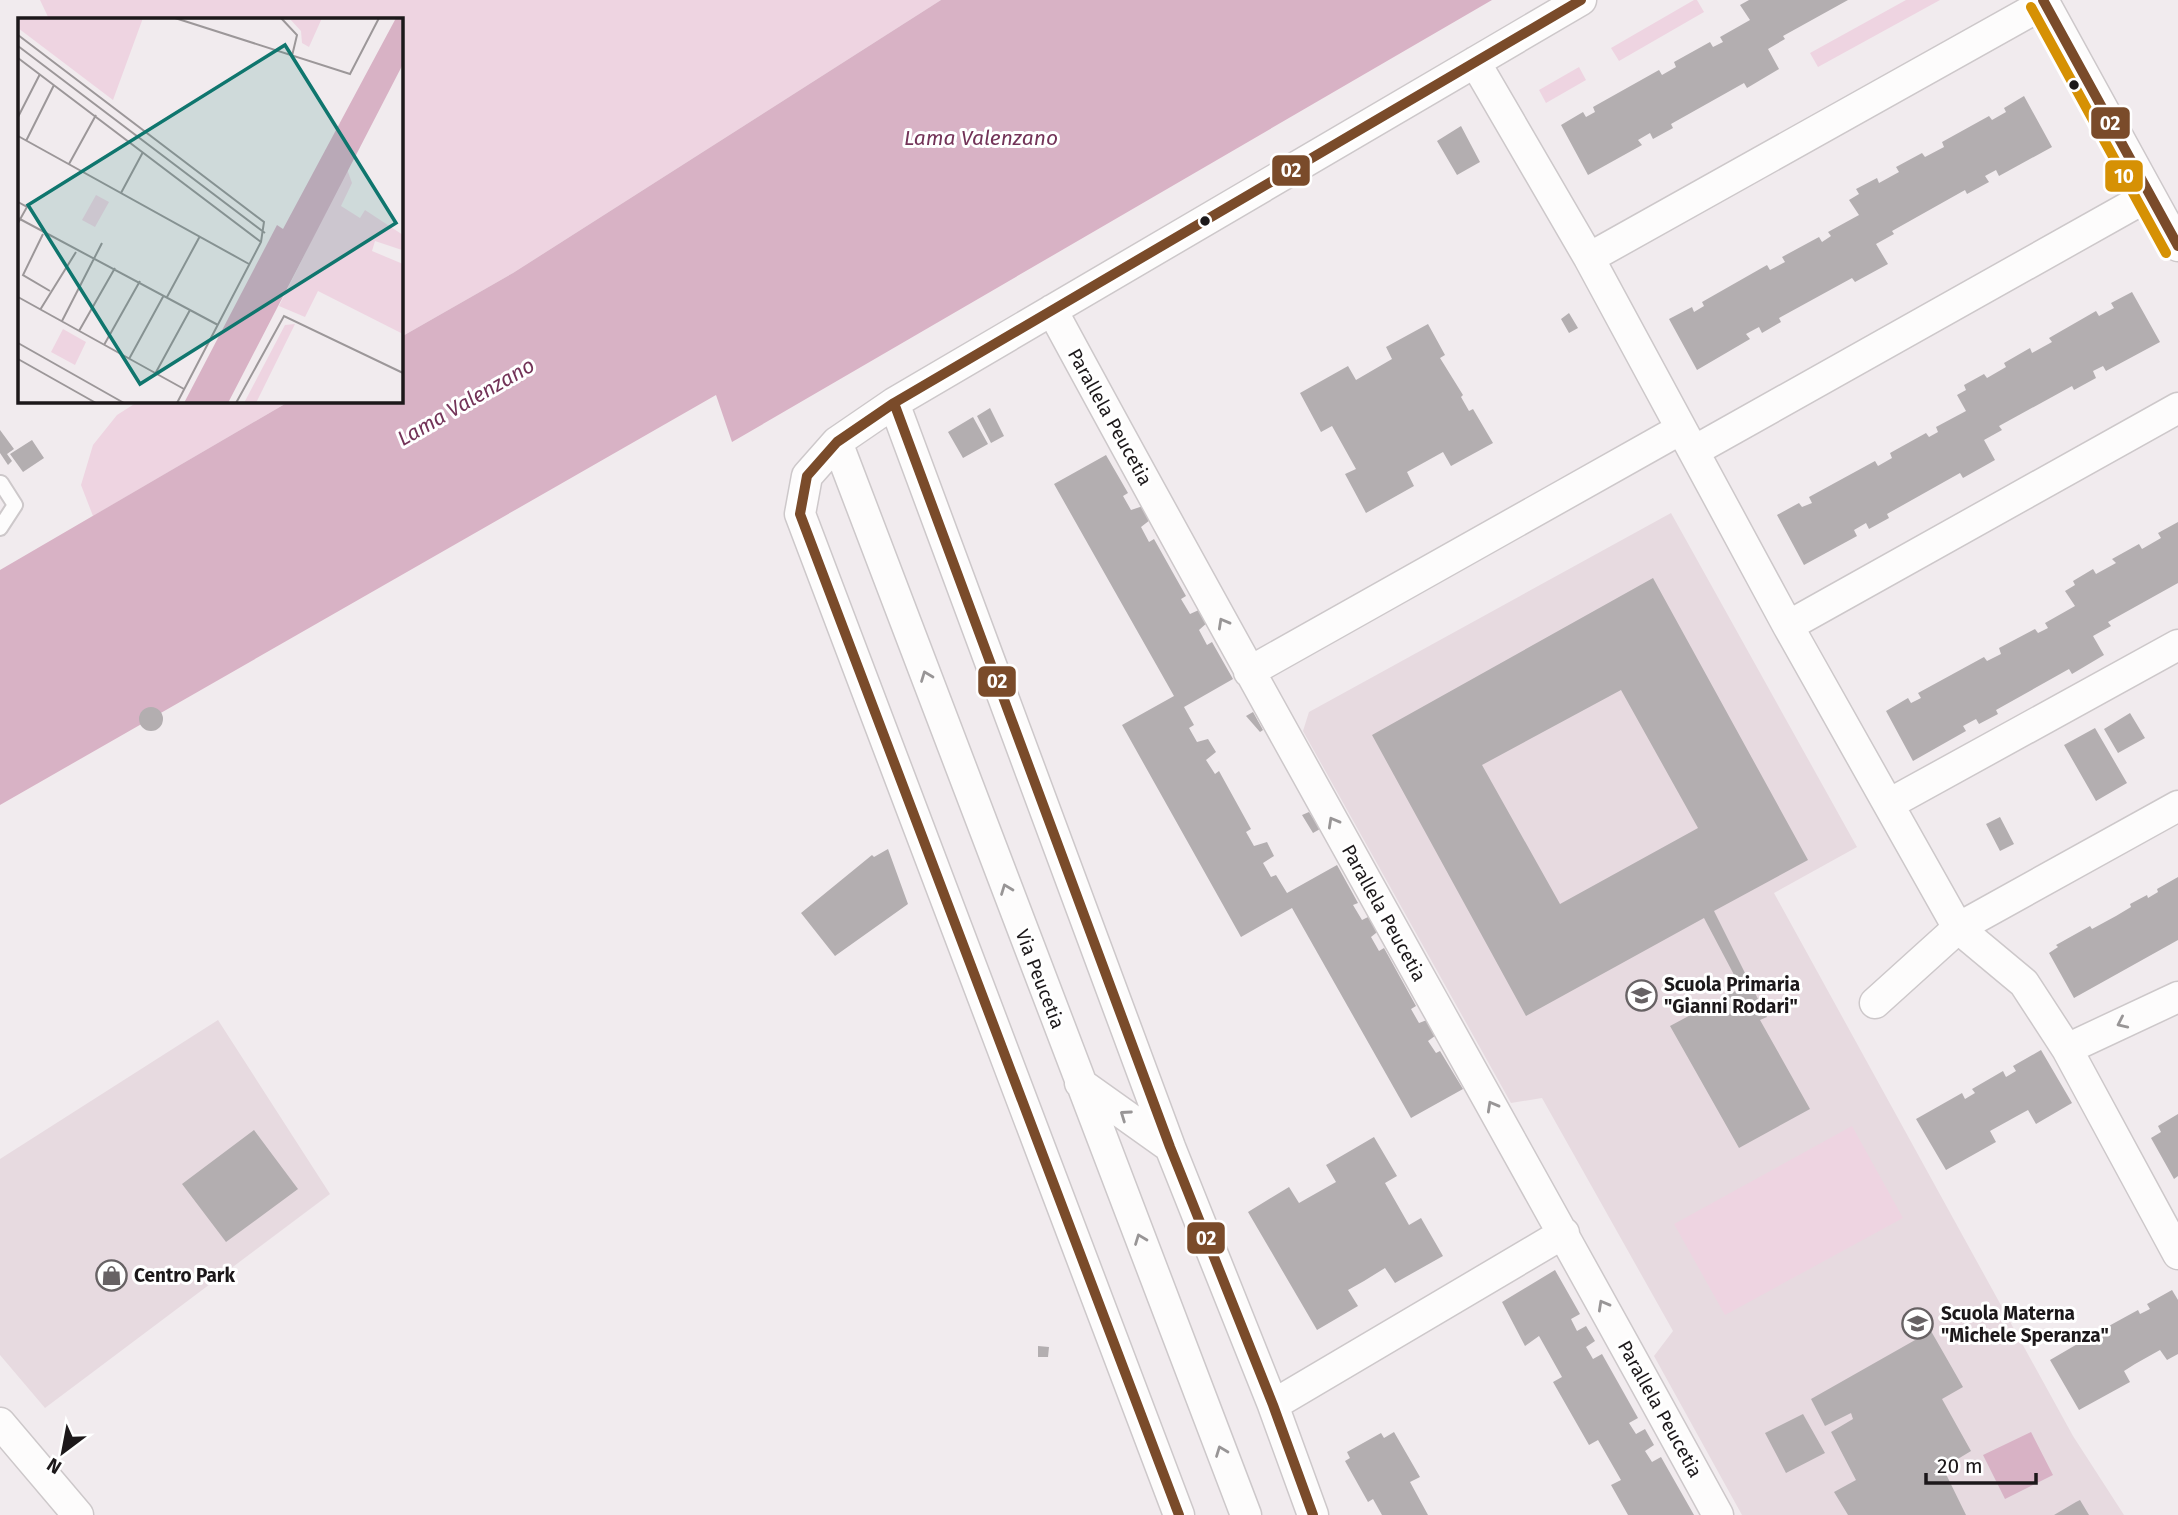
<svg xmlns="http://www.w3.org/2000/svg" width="2178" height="1515" viewBox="0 0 2178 1515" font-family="'Fira Sans',sans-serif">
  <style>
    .built { fill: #e7dae0 }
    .green { fill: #eed4e1 }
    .water { fill: #d8b2c5 }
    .building { fill: #b3aeb0; fill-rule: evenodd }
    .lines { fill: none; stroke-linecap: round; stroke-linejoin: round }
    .lane-casing { stroke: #cdc8ca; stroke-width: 18 }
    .street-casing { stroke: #cdc8ca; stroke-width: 33 }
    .lane { stroke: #fdfcfc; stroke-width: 14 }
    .street { stroke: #fdfcfc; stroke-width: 30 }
    .bus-1-casing { stroke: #fff; stroke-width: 16 }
    .bus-2-casing { stroke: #fff; stroke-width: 16 }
    .bus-1 { stroke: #7a4b2a; stroke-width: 10 }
    .bus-2 { stroke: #d69104; stroke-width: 10 }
    .oneway { stroke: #989596 }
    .bus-dot { fill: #1c181a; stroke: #fff; stroke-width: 2.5 }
    .labels { text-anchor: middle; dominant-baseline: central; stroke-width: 6; stroke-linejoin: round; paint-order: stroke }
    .street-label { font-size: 19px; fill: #1c181a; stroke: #fff }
    .poi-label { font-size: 19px; font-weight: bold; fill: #1c181a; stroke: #fff; text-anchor: start }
    .water-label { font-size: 21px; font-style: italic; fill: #733358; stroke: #fff }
    .inset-road { fill: none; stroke: #9c9799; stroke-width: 2 }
    .view { fill: #0f766e; fill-opacity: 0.15; stroke: #0f766e; stroke-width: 3.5 }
    .inset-edge { fill: none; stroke: #1c181a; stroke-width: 3.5 }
    .line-badge { stroke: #fff; stroke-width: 2.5 }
    .badge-label { font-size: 19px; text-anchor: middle; font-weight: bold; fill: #fff }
  </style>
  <rect width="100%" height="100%" fill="#f1ebee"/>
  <path class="built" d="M1671 513 1857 847 1774 893 2073 1436 2124 1515H1742L1654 1356 1673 1331 1542 1098 1511 1103 1303 731 1309 712Z
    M218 1020 330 1194 45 1408 0 1355V1159Z"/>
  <path class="green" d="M40 0H941L513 273 401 337V19H49Z
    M1694 0H1697L1704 12 1619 61 1611 48Z
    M1906 0H1940L1818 67 1810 53Z
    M1579 67 1586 80 1546 103 1539 90Z
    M139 401H290L93 516 81 485 93 445 117 415Z
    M1852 1126 1903 1218 1725 1315 1674 1224Z"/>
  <path class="water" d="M941 0H1492L732 442 716 395 0 805V570L290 401H401V337L513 273Z
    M2031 1432 2053 1475 2005 1499 1983 1455Z"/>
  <path class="building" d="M1749 0H1848L1783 36 1785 39 1768 49 1779 69 1747 88 1744 83 1671 124 1673 128 1653 139 1650 133 1638 140 1642 145 1588 175 1561 125 1583 112 1586 117 1595 112 1593 107 1659 70 1662 75 1676 67 1674 62 1710 42 1713 47 1723 42 1720 37 1750 20 1740 5Z
    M2024 96 2052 147 1999 176 1996 170 1985 176 1989 182 1967 194 1965 190 1892 231 1894 234 1876 244 1888 264 1855 282 1852 278 1779 318 1781 322 1762 333 1759 327 1746 334 1750 339 1697 370 1669 319 1692 307 1694 312 1704 306 1702 302 1767 265 1770 270 1785 262 1782 257 1819 237 1822 242 1831 236 1828 232 1859 215 1849 200 1859 194 1856 189 1877 178 1879 183 1899 172 1896 167 1922 153 1925 157 1944 147 1942 142 1989 116 1992 120 2006 112 2004 108Z
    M1461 126 1480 162 1457 175 1437 141Z
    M2132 292 2160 342 2106 371 2103 366 2093 371 2096 378 2074 390 2072 386 1999 426 2002 430 1984 440 1995 460 1963 478 1960 473 1887 514 1889 518 1869 529 1866 523 1854 530 1857 536 1804 565 1777 515 1799 503 1802 507 1812 503 1809 497 1875 461 1878 466 1892 458 1890 453 1926 433 1929 437 1938 432 1936 427 1966 411 1957 395 1966 390 1964 385 1984 374 1987 378 2006 367 2004 363 2030 348 2032 353 2052 342 2049 338 2096 311 2099 316 2114 308 2111 303Z
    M1569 313 1578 328 1569 333 1561 319Z
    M1428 324 1445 355 1440 358 1463 395 1461 397 1469 411 1473 409 1493 443 1451 466 1443 452 1407 472 1414 486 1366 513 1345 474 1356 469 1332 426 1321 432 1300 393 1348 366 1356 380 1392 359 1386 347Z
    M990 408 1004 436 991 443 977 416Z
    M973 417 988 444 963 458 948 432Z
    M0 430 14 449 7 454 12 461 8 465 0 453Z
    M32 440 44 458 23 472 10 454Z
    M1106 455 1128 493 1123 496 1131 510 1143 506 1150 520 1141 527 1149 542 1154 539 1186 596 1181 599 1190 614 1201 609 1208 622 1199 630 1207 645 1212 642 1233 679 1184 707 1194 725 1189 728 1197 742 1208 739 1216 752 1206 760 1215 774 1219 771 1251 829 1246 832 1254 846 1267 842 1274 856 1263 863 1271 877 1276 875 1287 893 1337 865 1358 903 1353 905 1362 920 1374 914 1381 929 1371 937 1379 951 1384 948 1416 1006 1411 1009 1419 1023 1432 1018 1439 1033 1428 1041 1436 1053 1440 1051 1463 1089 1411 1118 1292 908 1241 937 1122 725 1174 696 1054 484Z
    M2178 522V583L2108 622 2111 626 2093 636 2104 655 2072 674 2069 669 1996 710 1998 714 1979 724 1976 719 1963 726 1966 731 1913 761 1886 711 1908 698 1911 703 1921 698 1918 693 1984 657 1987 661 2001 654 1999 648 2035 629 2038 633 2048 628 2045 623 2075 606 2065 591 2075 585 2073 581 2093 569 2096 574 2116 563 2112 559 2139 544 2142 549 2161 538 2158 533Z
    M1653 578 1808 860 1714 911 1767 1017 1760 1020 1810 1109 1739 1148 1670 1026 1741 988 1704 918 1526 1016 1372 735ZM1621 690 1698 828 1560 904 1482 765Z
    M139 719a12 12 0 1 1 24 0a12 12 0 1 1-24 0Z
    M1253 712 1263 730 1260 732 1246 716Z
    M2130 713 2145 738 2118 753 2104 729Z
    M2095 728 2127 783 2096 801 2064 745Z
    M1309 812 1320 829 1313 833 1302 815Z
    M2000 817 2014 844 2000 851 1986 824Z
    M888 849 908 904 835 956 801 913 872 855 874 857Z
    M2178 877V940L2074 998 2049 953 2058 947 2056 945 2090 926 2092 929 2116 916 2131 907 2130 904 2147 895 2148 898 2158 892 2157 889Z
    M2041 1050 2072 1103 2036 1124 2028 1110 2017 1116 1990 1131 1996 1142 1946 1170 1916 1119 1962 1093 1965 1099 1975 1093 1972 1089 2003 1071 2006 1077 2016 1071 2013 1066Z
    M2178 1114V1176L2174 1179 2151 1138 2161 1132 2158 1126Z
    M254 1130 298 1189 226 1242 182 1184Z
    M1374 1137 1397 1176 1385 1183 1409 1225 1421 1218 1443 1256 1395 1283 1385 1268 1364 1281 1348 1290 1358 1306 1317 1330 1248 1212 1289 1187 1299 1203 1336 1182 1326 1165Z
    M1555 1270 1580 1314 1571 1319 1577 1331 1586 1326 1595 1341 1586 1347 1593 1359 1602 1354 1638 1418 1629 1423 1636 1434 1645 1429 1654 1445 1645 1451 1652 1462 1661 1457 1694 1515H1628L1611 1485 1621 1480 1598 1440 1589 1445 1553 1382 1562 1377 1539 1336 1525 1346 1502 1302Z
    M2172 1290 2178 1300V1354L2167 1360 2160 1350 2135 1364 2124 1371 2130 1382 2079 1410 2050 1360 2098 1332 2100 1337 2110 1332 2107 1327 2138 1310 2140 1314 2150 1309 2147 1304Z
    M1931 1331 1963 1387 1942 1399 1971 1451 1943 1468 1966 1515H1848L1834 1492 1856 1480 1831 1432 1853 1419 1851 1413 1825 1426 1811 1399Z
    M1038 1346 1049 1347 1048 1357H1038Z
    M1803 1414 1825 1453 1786 1473 1765 1433Z
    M1394 1432 1420 1477 1410 1482 1428 1515H1382L1373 1499 1368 1502 1345 1461 1350 1458 1347 1452 1381 1433 1384 1438Z
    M2080 1500 2089 1515H2054L2076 1502Z"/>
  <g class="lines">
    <defs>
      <path id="lane" d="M0 528 15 505 1 483"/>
      <path id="street" d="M2043 0 2178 246
        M1475 62 1589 258 1788 626 1958 928 2024 983 2067 1049 2178 1254
        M1589 258 2045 3
        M1052 310C1270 714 1498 1113 1718 1515
        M894 403 1170 1147 1273 1405 1313 1515
        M837 442 1246 1515
        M1694 451 2150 195
        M1788 626 2178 408
        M1249 672 1681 429
        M1889 804 2178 645
        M1875 1003 1958 928 2178 806
        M2067 1049 2178 997
        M1080 1083 1170 1147
        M1273 1405 1564 1233
        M0 1423 78 1515
        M1179 1515 800 514 807 476 837 442 894 403 1581 0"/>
    </defs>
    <use href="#lane" class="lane-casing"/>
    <use href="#street" class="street-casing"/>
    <use href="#lane" class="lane"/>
    <use href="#street" class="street"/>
    <defs>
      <path id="bus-1" d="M2043 0 2178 246
        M894 403 1170 1147 1273 1405 1313 1515
        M1179 1515 800 514 807 476 837 442 894 403 1581 0"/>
      <path id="bus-2" d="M2031 7 2166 253"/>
    </defs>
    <use href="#bus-1" class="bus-1-casing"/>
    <use href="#bus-2" class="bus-2-casing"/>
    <use href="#bus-1" class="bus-1"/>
    <use href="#bus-2" class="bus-2"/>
  </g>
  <defs><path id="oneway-chevron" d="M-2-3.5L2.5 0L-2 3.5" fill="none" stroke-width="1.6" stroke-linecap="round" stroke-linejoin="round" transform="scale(1.75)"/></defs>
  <g class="oneway">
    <use href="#oneway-chevron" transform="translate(1223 623) rotate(-119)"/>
    <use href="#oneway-chevron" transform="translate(926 676) rotate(-111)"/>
    <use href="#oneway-chevron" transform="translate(1333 822) rotate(-119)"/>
    <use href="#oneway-chevron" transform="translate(1006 889) rotate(-111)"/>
    <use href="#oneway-chevron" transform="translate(2122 1023) rotate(155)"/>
    <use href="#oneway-chevron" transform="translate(1492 1106) rotate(-119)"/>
    <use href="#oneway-chevron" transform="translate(1125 1115) rotate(-145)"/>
    <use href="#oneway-chevron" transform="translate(1140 1239) rotate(-111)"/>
    <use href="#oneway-chevron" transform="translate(1603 1305) rotate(-119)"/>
    <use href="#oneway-chevron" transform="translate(1221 1451) rotate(-111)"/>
  </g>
  <defs>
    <symbol id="school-ring" viewBox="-11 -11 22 22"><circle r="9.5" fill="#fff" stroke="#676264" stroke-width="1.5"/><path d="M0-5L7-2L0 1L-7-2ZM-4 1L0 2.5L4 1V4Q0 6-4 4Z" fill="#676264"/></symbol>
    <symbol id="shop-ring" viewBox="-11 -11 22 22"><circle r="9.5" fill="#fff" stroke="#676264" stroke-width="1.5"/><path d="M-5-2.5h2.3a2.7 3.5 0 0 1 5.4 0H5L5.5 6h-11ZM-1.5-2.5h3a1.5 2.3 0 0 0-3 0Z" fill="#676264"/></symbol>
  </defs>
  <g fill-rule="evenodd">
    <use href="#school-ring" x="1624" y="978" width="35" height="35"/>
    <use href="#shop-ring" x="94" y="1258" width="35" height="35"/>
    <use href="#school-ring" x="1900" y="1306" width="35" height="35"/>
  </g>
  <g class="bus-dot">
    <circle cx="2074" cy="85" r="6"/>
    <circle cx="1205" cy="221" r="6"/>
  </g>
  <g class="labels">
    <g class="street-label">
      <text transform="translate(1110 417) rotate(61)">Parallela Peucetia</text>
      <text transform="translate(1384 913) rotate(61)">Parallela Peucetia</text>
      <text transform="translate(1040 979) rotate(69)">Via Peucetia</text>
      <text transform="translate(1660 1409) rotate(61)">Parallela Peucetia</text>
    </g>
    <g class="poi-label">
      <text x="1664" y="984">Scuola Primaria<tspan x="1664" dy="22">"Gianni Rodari"</tspan></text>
      <text x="134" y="1275">Centro Park</text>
      <text x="1941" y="1313">Scuola Materna<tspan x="1941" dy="22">"Michele Speranza"</tspan></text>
    </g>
    <g class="water-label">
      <text x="981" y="138">Lama Valenzano</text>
      <text transform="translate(466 402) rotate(-30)">Lama Valenzano</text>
    </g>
  </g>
  <g transform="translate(18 18)">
    <rect width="385" height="385" fill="#f1ebee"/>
    <path d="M0 0H125L95 82 0 10ZM271 0H304L291 29 284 25 283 13ZM329 151 334 165 323 188 342 200 347 192 385 217 384 232 357 223 354 233 385 246V316L300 273 287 299 261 288ZM78 177 91 184 77 209 64 202ZM277 306 238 385H226L267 307ZM45 311 68 324 57 347 33 334Z" fill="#eed4e1"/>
    <path d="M378 0H385V46L210 385H166L259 207 265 211Z" fill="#d8b2c5"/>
    <path class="inset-road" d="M157 0 332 56 361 0M263 0 279 17 274 38M0 17 246 204 243 224 159 385M0 28 247 215M0 40 243 224M0 99 22 56M0 118 231 246M8 123 36 67M51 146 78 97M103 175 125 134M0 184 9 189 0 205M0 200 200 307M25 216 5 257 32 273M0 279 166 371M149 279 182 218M22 292 58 234M44 303 84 225M61 313 97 250M0 325 106 385M86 327 122 263M0 341 78 385M111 341 146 277M137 356 172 292M218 385 266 298 385 355"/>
    <path class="view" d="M267 27 378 205 122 366 10 187Z"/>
    <rect width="385" height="385" class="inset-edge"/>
  </g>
  <g class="line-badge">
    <rect x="2090" y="106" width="41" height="34" rx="7" fill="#7a4b2a"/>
    <rect x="1271" y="154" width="40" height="33" rx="7" fill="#7a4b2a"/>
    <rect x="2104" y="159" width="40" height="34" rx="7" fill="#d69104"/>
    <rect x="977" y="665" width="40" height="33" rx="7" fill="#7a4b2a"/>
    <rect x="1186" y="1221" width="40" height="34" rx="7" fill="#7a4b2a"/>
  </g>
  <g class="badge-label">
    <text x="2110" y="130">02</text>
    <text x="1291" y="177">02</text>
    <text x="2124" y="183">10</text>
    <text x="997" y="688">02</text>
    <text x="1206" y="1245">02</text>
  </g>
  <g transform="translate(63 1452) rotate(212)" stroke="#ffffff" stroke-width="5" paint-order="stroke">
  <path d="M0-5L12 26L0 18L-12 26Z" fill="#1c181a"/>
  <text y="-10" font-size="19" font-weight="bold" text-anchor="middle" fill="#1c181a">N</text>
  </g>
  <path d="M1926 1473v10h110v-10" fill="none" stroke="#1c181a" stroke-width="3.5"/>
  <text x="1937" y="1473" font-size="21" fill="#1c181a" stroke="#ffffff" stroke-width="5" paint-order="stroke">20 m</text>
</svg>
